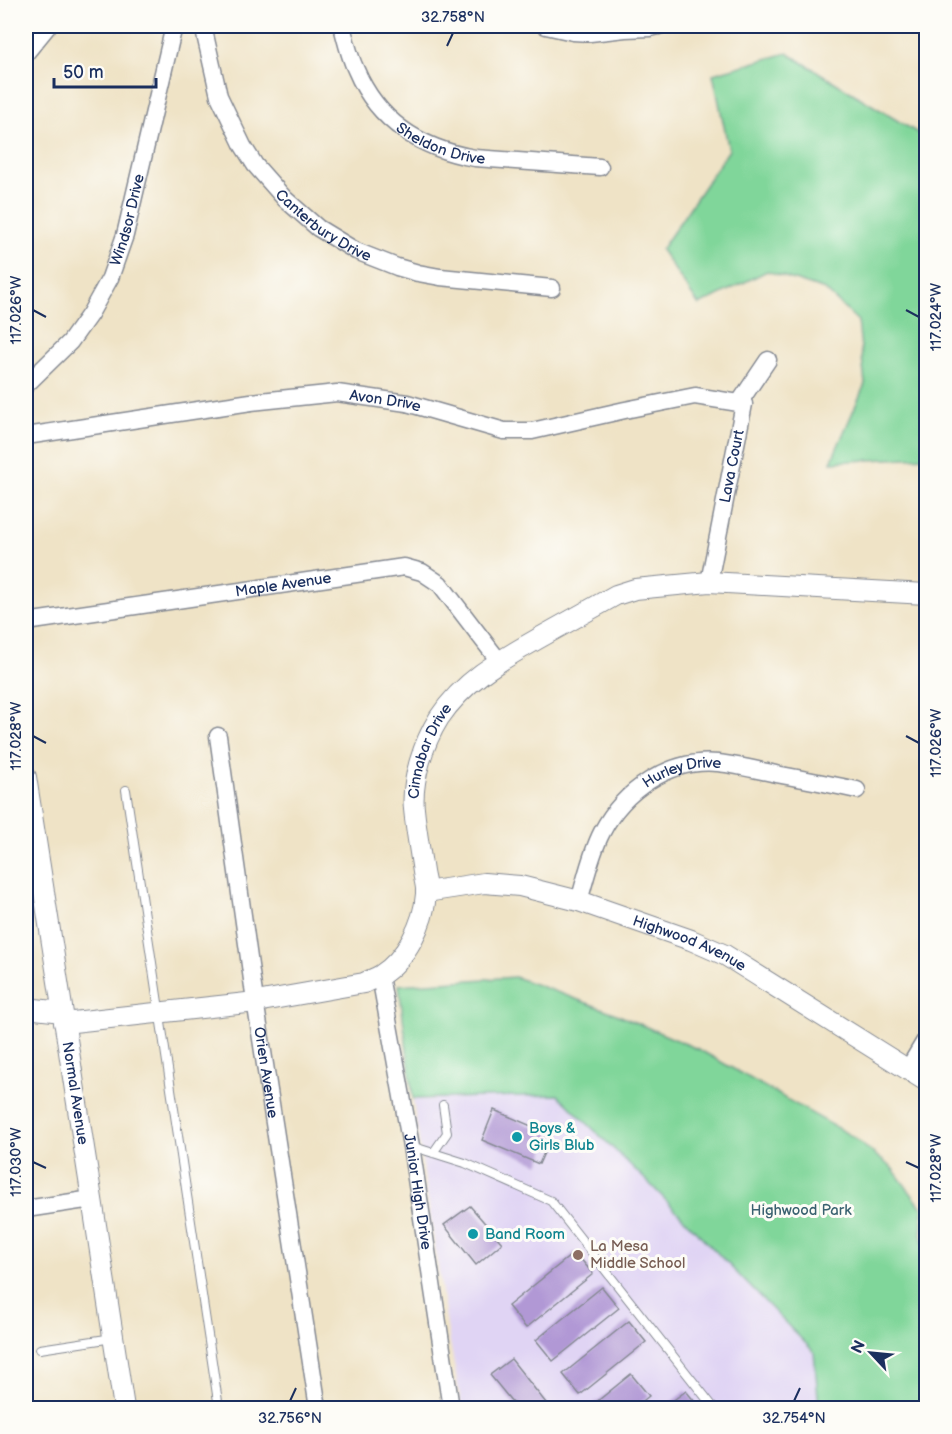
<svg xmlns="http://www.w3.org/2000/svg" width="952" height="1434" viewBox="0 0 952 1434" font-family="'Balsamiq Sans',sans-serif">
  <style>
    .built { fill: #e0d4f4 }
    .green { fill: #80d69a; stroke: #4e827c; stroke-width: 1.5 }
    .building { fill: #b198d5 }
    .lines { fill: none; stroke-linecap: round; stroke-linejoin: round }
    .service-casing { stroke: #858992; stroke-width: 10 }
    .minor-casing { stroke: #858992; stroke-width: 19 }
    .tertiary-casing { stroke: #858992; stroke-width: 22 }
    .service { stroke: #fff; stroke-width: 8 }
    .minor { stroke: #fff; stroke-width: 16 }
    .tertiary { stroke: #fff; stroke-width: 20 }
    .ticks { fill: none; stroke: #1b2f5e; stroke-width: 2 }
    .culture-dot { fill: #0f9aa8; stroke: #fdfcf7; stroke-width: 2 }
    .education-dot { fill: #8d6e63; stroke: #fdfcf7; stroke-width: 2 }
    .labels { text-anchor: middle; dominant-baseline: central; stroke-width: 6; stroke-linejoin: round; paint-order: stroke }
    .street-label { font-size: 15px; fill: #1b2f5e; stroke: #fdfcf7 }
    .culture-label { font-size: 15px; fill: #0d838f; stroke: #fdfcf7; text-anchor: start }
    .park-label { font-size: 15px; fill: #396170; stroke: #fdfcf7 }
    .education-label { font-size: 15px; fill: #785e54; stroke: #fdfcf7; text-anchor: start }
    .neatline { fill: none; stroke: #1b2f5e; stroke-width: 2 }
    .ticks-label { font-size: 15px; text-anchor: middle; fill: #1b2f5e }
  </style>
  <rect width="100%" height="100%" fill="#fdfcf7"/>
  <filter id="ink" filterUnits="userSpaceOnUse"><feTurbulence type="fractalNoise" baseFrequency=".0167" numOctaves="2"/><feDisplacementMap in="SourceGraphic" scale="12" xChannelSelector="R" yChannelSelector="G"/><feConvolveMatrix kernelMatrix="1 2 1 2 8 2 1 2 1" color-interpolation-filters="sRGB"/></filter>
  <filter id="wash" filterUnits="userSpaceOnUse"><feTurbulence type="fractalNoise" baseFrequency=".008" numOctaves="4" result="noise"/><feDisplacementMap in="SourceGraphic" scale="24" xChannelSelector="R" yChannelSelector="G"/><feGaussianBlur stdDeviation="1.35" result="paint"/><feColorMatrix in="noise" values="0 0 0 0 0 0 0 0 0 0 0 0 0 0 0 0 0 1.4 0 .05"/><feComposite in="paint" operator="in"/></filter>
  <g filter="url(#wash)">
    <rect width="100%" height="100%" fill="#efe3c6"/>
    <path class="built" d="M558 1095 652 1186 815 1354 819 1408H462L447 1325 413 1100Z"/>
    <path class="green" d="M787 53 926 138V457L831 462 865 384 858 321 825 290 767 271 699 305 661 250 729 150 713 74Z
      M515 977 609 1011 700 1050 850 1135 892 1168 923 1209 921 1235 926 1252V1408H819L814 1352 652 1186 558 1095 413 1099 399 985Z"/>
    <g id="blocks">
      <path class="building" d="M494 1110 552 1135 539 1164 482 1140Z
        M470 1206 502 1243 476 1265 444 1225Z
        M575 1252 593 1274 526 1328 508 1306Z
        M602 1287 619 1308 553 1361 536 1340Z
        M629 1321 646 1342 580 1395 563 1374Z
        M511 1359 550 1408H517L490 1375Z
        M631 1374 649 1396 634 1408H589Z
        M686 1391 700 1408H663Z"/>
    </g>
  </g>
  <g filter="url(#ink)">
    <use href="#blocks" fill-opacity="0" stroke="#858992" stroke-width="1.5"/>
    <g class="lines">
      <defs>
        <path id="service" d="M126 790 219 1408
          M411 1146 465 1163 551 1201 714 1408
          M433 1153 447 1133 443 1105
          M40 1349 113 1338
          M26 1400 27 1408"/>
        <g id="minor">
          <path id="s1" d="M203 26 219 96 243 146 255 165 285 199 318 228 356 251 397 267 418 273 440 277 552 288"/>
          <path id="s2" d="M342 26C346 41 349 56 356 70 378 122 422 149 475 158L600 167"/>
          <path d="M546 26 573 32 590 33 625 29 650 28 659 26"/>
          <path d="M26 53 48 26"/>
          <path id="s3" d="M26 385 70 342 90 314 110 278 125 235 174 26"/>
          <path d="M739 403 768 360"/>
          <path id="s4" d="M26 436 251 402 337 393 407 403 504 431H532L625 410 695 396 739 403"/>
          <path id="s5" d="M709 582 744 404 739 403"/>
          <path id="s6" d="M26 622 404 567 422 572 440 584 499 661"/>
          <path id="s7" d="M218 736 253 987 318 1408"/>
          <path id="s8" d="M579 901C586 878 591 853 602 832 623 791 670 758 718 763 737 765 757 770 776 774 803 779 830 784 857 790"/>
          <path id="s9" d="M380 976 411 1146 451 1408"/>
          <path d="M908 1069 926 1039"/>
          <path d="M26 1209 92 1199"/>
        </g>
        <g id="tertiary">
          <path id="s10" d="M26 777 92 1199 124 1408"/>
          <path id="s11" d="M426 892 484 883 520 886 579 901 691 940 725 955 926 1081"/>
          <path d="M26 1008 62 1012"/>
          <path id="s12" d="M64 1023 256 1002 364 983C370 980 376 978 381 975 406 959 424 924 426 894 427 887 424 879 423 872 420 851 416 830 414 809 411 780 424 742 439 718 465 679 501 660 541 637 566 623 591 609 616 595L635 589 709 582 926 594"/>
        </g>
      </defs>
      <use href="#service" class="service-casing"/>
      <use href="#minor" class="minor-casing"/>
      <use href="#tertiary" class="tertiary-casing"/>
      <use href="#service" class="service"/>
      <use href="#minor" class="minor"/>
      <use href="#tertiary" class="tertiary"/>
    </g>
  </g>
  <path class="ticks" d="M447 46 453 33M33 310 46 317M906 310 919 317M33 736 46 743M906 736 919 743M33 1162 46 1168M906 1162 919 1168M290 1401 296 1388M794 1401 800 1388"/>
  <g class="culture-dot">
    <circle cx="517" cy="1137" r="6"/>
    <circle cx="473" cy="1234" r="6"/>
  </g>
  <circle class="education-dot" cx="578" cy="1255" r="6"/>
  <g class="labels">
    <g class="street-label">
      <text stroke="none"><textPath href="#s2" startOffset="164">Sheldon Drive</textPath></text>
      <text stroke="none"><textPath href="#s3" startOffset="198">Windsor Drive</textPath></text>
      <text stroke="none"><textPath href="#s1" startOffset="242">Canterbury Drive</textPath></text>
      <text stroke="none"><textPath href="#s4" startOffset="363">Avon Drive</textPath></text>
      <text stroke="none"><textPath href="#s5" startOffset="118">Lava Court</textPath></text>
      <text stroke="none"><textPath href="#s6" startOffset="260">Maple Avenue</textPath></text>
      <text stroke="none"><textPath href="#s12" startOffset="564">Cinnabar Drive</textPath></text>
      <text stroke="none"><textPath href="#s8" startOffset="178">Hurley Drive</textPath></text>
      <text stroke="none"><textPath href="#s11" startOffset="274">Highwood Avenue</textPath></text>
      <text stroke="none"><textPath href="#s7" startOffset="340">Orien Avenue</textPath></text>
      <text stroke="none"><textPath href="#s10" startOffset="320">Normal Avenue</textPath></text>
      <text stroke="none"><textPath href="#s9" startOffset="219">Junior High Drive</textPath></text>
    </g>
    <g class="culture-label">
      <text x="529" y="1128">Boys &amp;<tspan x="529" dy="17">Girls Blub</tspan></text>
      <text x="485" y="1234">Band Room</text>
    </g>
    <g class="park-label">
      <text x="801" y="1210">Highwood Park</text>
    </g>
    <g class="education-label">
      <text x="590" y="1246">La Mesa<tspan x="590" dy="17">Middle School</tspan></text>
    </g>
  </g>
  <rect width="952" height="1434" fill="none" stroke="#fdfcf7" stroke-width="66"/>
  <g transform="translate(871 1353) rotate(296)" stroke="#fdfcf7" stroke-width="4.5" paint-order="stroke">
  <path d="M0-4.5L10 22L0 15L-10 22Z" fill="#1b2f5e"/>
  <text y="-9" font-size="16" font-weight="bold" text-anchor="middle" fill="#1b2f5e">N</text>
  </g>
  <path d="M54 78v9h102v-9" fill="none" stroke="#1b2f5e" stroke-width="3"/>
  <text x="63" y="78" font-size="18" fill="#1b2f5e" stroke="#fdfcf7" stroke-width="4.5" paint-order="stroke">50 m</text>
  <rect x="33" y="33" width="886" height="1368" class="neatline"/>
  <g class="ticks-label">
    <text x="453" y="22">32.758°N</text>
    <text transform="translate(16 310) rotate(-90)" y="5">117.026°W</text>
    <text transform="translate(936 317) rotate(-90)" y="5">117.024°W</text>
    <text transform="translate(16 736) rotate(-90)" y="5">117.028°W</text>
    <text transform="translate(936 743) rotate(-90)" y="5">117.026°W</text>
    <text transform="translate(16 1162) rotate(-90)" y="5">117.030°W</text>
    <text transform="translate(936 1168) rotate(-90)" y="5">117.028°W</text>
    <text x="290" y="1423">32.756°N</text>
    <text x="794" y="1423">32.754°N</text>
  </g>
</svg>
